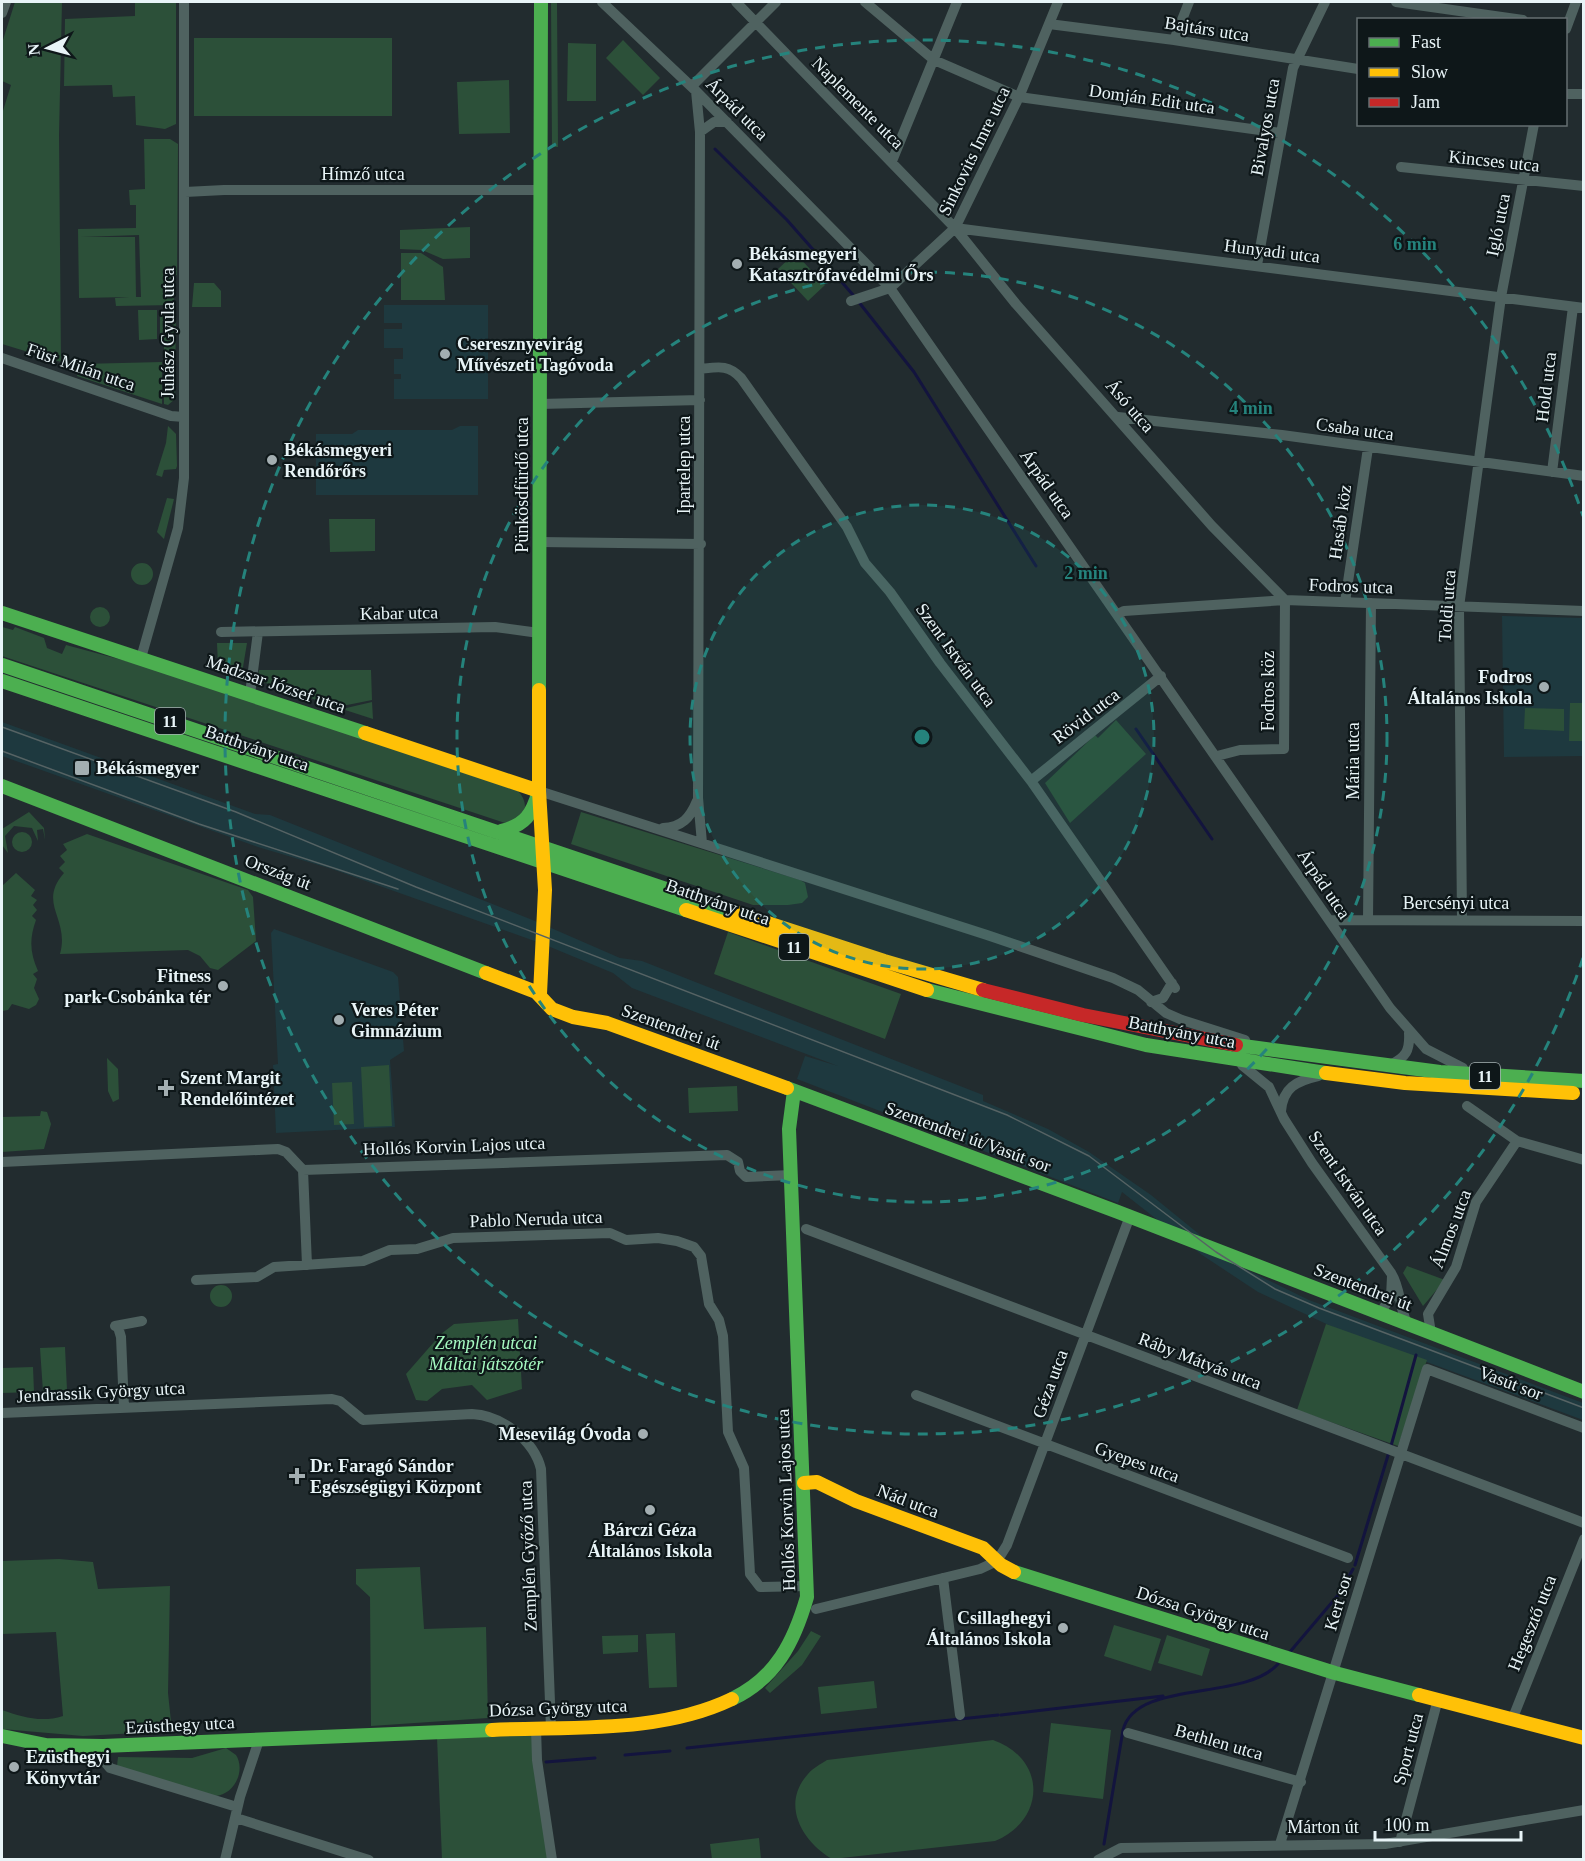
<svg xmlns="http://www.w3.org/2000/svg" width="1585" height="1861" viewBox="0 0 1585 1861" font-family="Georgia,serif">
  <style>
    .built { fill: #1e393f }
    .green { fill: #2c5039; fill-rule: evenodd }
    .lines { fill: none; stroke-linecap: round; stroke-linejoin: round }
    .stream { stroke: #13143e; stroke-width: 3 }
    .street { stroke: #4f6260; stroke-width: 10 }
    .fast { stroke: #4caf50; stroke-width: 14 }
    .slow { stroke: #ffc107; stroke-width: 14 }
    .jam { stroke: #c62828; stroke-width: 14 }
    .tram { stroke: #566364; stroke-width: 1.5 }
    .ring { fill: none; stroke: #25837c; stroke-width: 3; stroke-dasharray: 10 8 }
    .poi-dot { fill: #a3aeb1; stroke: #0e1719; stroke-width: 2 }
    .labels { text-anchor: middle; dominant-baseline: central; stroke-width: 4.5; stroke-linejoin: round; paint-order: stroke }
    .shield { fill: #0e1719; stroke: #a7b2b4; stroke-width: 1.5 }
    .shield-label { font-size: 16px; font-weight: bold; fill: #e8f4f7 }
    .street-label { font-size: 18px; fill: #e8f4f7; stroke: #0e1719 }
    .poi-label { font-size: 18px; font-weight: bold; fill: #e8f4f7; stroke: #0e1719; text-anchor: start }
    .park-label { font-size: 18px; font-style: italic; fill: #a6fac1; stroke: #0e1719 }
    .centre { fill: #25837c; stroke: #0e1719; stroke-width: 3 }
    .ring-label { font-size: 18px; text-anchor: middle; font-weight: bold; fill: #25837c; stroke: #0e1719; stroke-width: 4.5; stroke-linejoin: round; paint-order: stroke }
  </style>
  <rect width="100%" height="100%" fill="#222c2f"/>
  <path class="built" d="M384 305H488V399H394V379H401V374H394V359H403V348H384V329H402V323H384Z
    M460 426H478V495H316V434H352L358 430H452Z
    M1502 616 1583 618V756L1504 757Z
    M2 722 255 814 270 815 535 921 620 958 642 961 983 1095V1101L1048 1129 1089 1152 1151 1195 1237 1265 1309 1300 1583 1403V1420L1335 1328 1258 1292 1202 1255 1122 1192 1118 1203 797 1079 805 1056 838 1066 632 988 613 973 543 944 332 869 258 847 2 756Z
    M274 929 393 972 398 977 404 1051 390 1060 395 1127 276 1133 273 1065 278 1064 271 933Z"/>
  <path class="green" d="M15 2H62L59 135 61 362 2 344V114L11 85 2 81V43Z
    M135 2H176V124L165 129 136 125 135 96 113 97 112 85 64 86 65 19 135 16Z
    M551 2H557L558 147H552Z
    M194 38H392V116H194Z
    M623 40 660 78 643 95 606 58Z
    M568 43 596 44V101H567Z
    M509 80 510 133 459 134 457 82Z
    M144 139H170L178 144 177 275 173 276 174 305 116 306 115 298 129 297 79 298 78 229 136 228V205H130L129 190 145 189ZM139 235 141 297H136L135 237H81Z
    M470 227V258L443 259 422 250 400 249V230Z
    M401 253H421L443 267 445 300H401Z
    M795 253 825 285 808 301 778 269Z
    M194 283H214L221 291V307H192Z
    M138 310H157V339L139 340Z
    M160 310H176L175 399 168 405 164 404V340L160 339Z
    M162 362V404L77 376 81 364Z
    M168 426 176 434 177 466 176 469 164 470 162 477 156 475 166 443Z
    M167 498 174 499 164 539 157 532Z
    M329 519H375V551L330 552Z
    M131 574a11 11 0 1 1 22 0a11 11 0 1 1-22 0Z
    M90 617a10 10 0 1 1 20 0a10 10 0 1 1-20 0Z
    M2 627 13 630 15 627 44 638 47 648 62 654 66 645 141 665 517 790C526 799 527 808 522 820L505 823 2 656Z
    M217 643H247L242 673 218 665Z
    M259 670H371L372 700 337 707 257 680Z
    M372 702 373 719 342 709Z
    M1570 703H1583V741H1569Z
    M1525 708 1564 709V731L1524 729Z
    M1116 720 1146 754 1070 823 1045 783 1095 735 1098 738Z
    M29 812 44 828 45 840 43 829 37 830 38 841 32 828 14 826 5 836 8 853 2 845V829Z
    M581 812 800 880 805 883 808 897 802 903 788 905H753L571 844Z
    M12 842a10 10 0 1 1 20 0a10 10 0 1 1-20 0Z
    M87 834 248 890 253 897 256 941 218 970 210 968 200 956 188 950 60 954C70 918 37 904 64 873L59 868 65 862 60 856 67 850 63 844Z
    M16 873 35 890 31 896 37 900 33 905 37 910 32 916 36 920C29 939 30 953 38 971L33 974 37 979 34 988 39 999 36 1005 29 1009 12 1004 8 1010 2 1011V886Z
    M728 932 901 994 885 1039 714 974Z
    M107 1058 118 1069 119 1099 113 1102 108 1091Z
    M389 1065 392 1126 364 1127 361 1067Z
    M352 1082 354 1124 334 1125 332 1083Z
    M737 1086 738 1111 689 1113 688 1088Z
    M41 1111 47 1112 51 1124 44 1149 2 1152V1117L40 1116Z
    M1407 1266 1445 1280 1423 1306 1403 1273Z
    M210 1296a11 11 0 1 1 22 0a11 11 0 1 1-22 0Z
    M518 1319 522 1389 487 1400 472 1385 442 1389 427 1401 416 1400 406 1374 441 1334 454 1324Z
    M1326 1324 1427 1360 1398 1446 1297 1410Z
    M65 1347 67 1390 43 1392 40 1348Z
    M33 1367 34 1392 2 1393V1368Z
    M59 1559 93 1562 98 1589 170 1586 168 1693 172 1731 83 1736 2 1729V1710C22 1717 41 1723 63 1716L56 1632 2 1634V1561Z
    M420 1567 424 1629 486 1627 488 1718 371 1726 370 1597 356 1584V1569Z
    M1114 1625 1161 1639 1151 1671 1104 1656Z
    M811 1631 821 1636 802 1665 770 1693 765 1688 798 1651Z
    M675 1633 677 1687 649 1688 646 1634Z
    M638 1635V1652L603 1654 602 1636Z
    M1167 1635 1210 1649 1202 1676 1158 1663Z
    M874 1681 877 1708 821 1714 818 1687Z
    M1051 1723 1111 1730 1103 1799 1043 1792Z
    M536 1728 552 1859H442L437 1737Z
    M993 1740C1047 1759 1046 1820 995 1841L832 1859C803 1842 780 1805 808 1774 813 1768 821 1764 827 1760Z
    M226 1748 236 1755C246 1771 234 1795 215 1796L117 1766 118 1757 192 1758Z
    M759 1838 761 1859H712L710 1844Z"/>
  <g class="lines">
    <path class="stream" d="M715 149 787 220 854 296
      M858 301 914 372 1036 566
      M1136 729 1212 839
      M1391 1446 1416 1355
      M1355 1565 1389 1452
      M1289 1653 1339 1594 1353 1569
      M1001 1715 1163 1696
      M687 1748 998 1715
      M625 1755 670 1751
      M546 1762 595 1758
      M1104 1844 1123 1730C1136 1679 1244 1702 1278 1664"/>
    <path class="street" d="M602 2 696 91 890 288 1390 1008 1426 1049 1463 1068
      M736 2 955 228 1016 304 1212 526 1285 600 1284 749 1240 750 1217 756
      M865 2 934 60 1019 97 1281 133
      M1396 2 1523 20
      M2 13 6 2
      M1049 24 1174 40 1358 69
      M1566 29 1576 2
      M1174 40 1189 2
      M692 86 776 2
      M696 91 700 132 698 798 702 843
      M1566 94H1584
      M700 132 714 122H727
      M892 161 957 2
      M1401 167 1584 186
      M185 192 224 190H541
      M955 228 1584 308
      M1257 265 1293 68 1325 2
      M851 301 890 288 955 228 1019 97 1058 2
      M2 358 171 416 184 417
      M700 369C718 367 728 364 741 378L847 527 865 563 890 592 940 663 1031 781 1175 988
      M540 404 700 400
      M1118 417 1282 435 1584 476
      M1552 472 1573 307
      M539 542 701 544
      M1345 602 1368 448
      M1118 614 1124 611 1285 600 1584 611
      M221 632 495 627 539 633
      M141 658 178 528 184 478V2
      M250 694 258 632
      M1031 781 1161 676
      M539 791 987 935 1113 978 1138 990 1166 1013 1182 1020 1245 1040
      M663 828C682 827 690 818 697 801
      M1462 919 1459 607 1501 297 1534 124
      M1329 920 1584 921
      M1368 920 1371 603
      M1151 1002 1163 998 1172 983
      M1242 1065 1269 1087 1284 1119 1312 1163 1391 1273C1401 1289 1399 1307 1407 1323
      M1390 1065C1406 1057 1410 1051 1409 1033
      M1467 1106 1517 1141 1584 1160
      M1281 1111C1283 1088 1296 1081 1318 1076
      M2 1162 278 1149 286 1152 303 1170
      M303 1170 727 1155 738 1162 740 1171 746 1177 791 1175
      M303 1170 307 1265
      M806 1229 1584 1523
      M196 1280 257 1277 274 1267 363 1261 390 1250 417 1249 453 1238 610 1233 626 1240 658 1238 677 1241 694 1247 701 1256 709 1304 719 1320 723 1336 728 1432 744 1468 750 1574 760 1587 808 1586
      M1380 1313 1391 1297 1392 1276
      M1431 1333 1428 1314 1456 1267 1476 1202 1517 1141
      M916 1395 1348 1558
      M124 1408 121 1337 118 1327 115 1326 142 1321
      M2 1413 332 1399 340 1401 363 1420 472 1414C501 1415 534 1440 541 1469L551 1728
      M943 1578 960 1715
      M816 1609 980 1569 997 1561 1007 1545 1130 1216
      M1512 1720 1584 1539
      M536 1728 537 1760 552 1860
      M1128 1733 1301 1782
      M103 1746 105 1762 110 1768 237 1807
      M236 1818 369 1860
      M1400 1842 1438 1699
      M1280 1844 1427 1369 1584 1428
      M225 1860 240 1797 259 1740
      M1098 1860 1121 1848 1385 1844 1584 1810"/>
    <path class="fast" d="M2 613 365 733
      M2 665 734 912
      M2 681 686 910
      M539 690 541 2
      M2 786 486 973
      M501 831C526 825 532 814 539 791
      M927 990 1146 1045 1326 1073
      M1236 1045 1440 1072 1584 1081
      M787 1088 1118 1212 1584 1392
      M1014 1572 1335 1673 1419 1695
      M732 1699C776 1678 794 1642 807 1597L789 1129 794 1091
      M2 1736 46 1745 103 1746 492 1730"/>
    <path class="slow" d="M539 690V791L545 890 540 994
      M365 733 539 791
      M686 910 927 990
      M734 912 884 961 983 990
      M486 973 536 992 552 1009 573 1017 607 1023 787 1088
      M1326 1073 1405 1083 1573 1093
      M804 1483 817 1482 856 1501 983 1548 1001 1565 1014 1572
      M1419 1695 1584 1738
      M492 1730C570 1726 659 1734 732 1699"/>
    <path class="jam" d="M983 990 1083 1015 1236 1045"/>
    <path class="tram" d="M2 727 236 812 416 887 1007 1115 1089 1156 1216 1252 1275 1289 1319 1308 1584 1408
      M2 751 199 824 398 889"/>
  </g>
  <circle cx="922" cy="737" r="232" fill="#25837c" fill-opacity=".12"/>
  <g class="ring">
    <circle cx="922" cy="737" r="232"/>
    <circle cx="922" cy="737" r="465"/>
    <path d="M1583 958A697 697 0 1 1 1583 516"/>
  </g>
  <g class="poi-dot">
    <circle cx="737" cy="264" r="6"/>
    <circle cx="445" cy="354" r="6"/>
    <circle cx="272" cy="460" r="6"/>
    <circle cx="1544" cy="687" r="6"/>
    <rect x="74" y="760" width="16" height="16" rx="3"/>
    <circle cx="223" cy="986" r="6"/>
    <circle cx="339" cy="1020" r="6"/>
    <path d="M163 1079h6v6h6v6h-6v6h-6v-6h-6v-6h6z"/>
    <circle cx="643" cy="1434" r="6"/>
    <path d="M294 1467h6v6h6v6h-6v6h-6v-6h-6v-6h6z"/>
    <circle cx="650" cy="1510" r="6"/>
    <circle cx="1063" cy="1628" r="6"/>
    <circle cx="14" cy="1767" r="6"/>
  </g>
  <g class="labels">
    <g class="shield">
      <rect x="155" y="708" width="30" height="26" rx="4.5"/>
      <rect x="779" y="934" width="30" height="26" rx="4.5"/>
      <rect x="1470" y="1063" width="30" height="26" rx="4.5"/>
    </g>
    <g class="shield-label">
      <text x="170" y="721">11</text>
      <text x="794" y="947">11</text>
      <text x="1485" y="1076">11</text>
    </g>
    <g class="street-label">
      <text transform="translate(1207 29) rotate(9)">Bajtárs utca</text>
      <text transform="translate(1152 99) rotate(8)">Domján Edit utca</text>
      <text transform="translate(858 103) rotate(45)">Naplemente utca</text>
      <text transform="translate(737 109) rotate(45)">Árpád utca</text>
      <text transform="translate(1265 127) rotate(-80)">Bivalyos utca</text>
      <text transform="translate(974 151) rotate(-64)">Sinkovits Imre utca</text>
      <text transform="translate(1494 161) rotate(6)">Kincses utca</text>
      <text x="363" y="174">Hímző utca</text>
      <text transform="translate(1498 225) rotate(-79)">Igló utca</text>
      <text transform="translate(1272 251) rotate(7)">Hunyadi utca</text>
      <text transform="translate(168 333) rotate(-90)">Juhász Gyula utca</text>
      <text transform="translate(81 367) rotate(19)">Füst Milán utca</text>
      <text transform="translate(1546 387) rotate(-83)">Hold utca</text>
      <text transform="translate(1130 406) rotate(49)">Ásó utca</text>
      <text transform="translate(1355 429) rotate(8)">Csaba utca</text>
      <text transform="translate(684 465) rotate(-90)">Ipartelep utca</text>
      <text transform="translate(1047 484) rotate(55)">Árpád utca</text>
      <text transform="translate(522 485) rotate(-90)">Pünkösdfürdő utca</text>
      <text transform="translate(1340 522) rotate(-82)">Hasáb köz</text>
      <text transform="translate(1351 586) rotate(2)">Fodros utca</text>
      <text transform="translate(1447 606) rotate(-86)">Toldi utca</text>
      <text transform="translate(399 613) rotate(-1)">Kabar utca</text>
      <text transform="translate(956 655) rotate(54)">Szent István utca</text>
      <text transform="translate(276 684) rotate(19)">Madzsar József utca</text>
      <text transform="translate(1268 691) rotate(-90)">Fodros köz</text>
      <text transform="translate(1086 716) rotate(-37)">Rövid utca</text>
      <text transform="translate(257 748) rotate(19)">Batthyány utca</text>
      <text transform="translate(1353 761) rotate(-90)">Mária utca</text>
      <text transform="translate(278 872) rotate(21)">Ország út</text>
      <text transform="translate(1324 884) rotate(56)">Árpád utca</text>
      <text transform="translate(718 902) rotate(19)">Batthyány utca</text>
      <text x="1456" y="903">Bercsényi utca</text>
      <text transform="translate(671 1027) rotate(20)">Szentendrei út</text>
      <text transform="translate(1182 1032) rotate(11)">Batthyány utca</text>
      <text transform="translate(968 1137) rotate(20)">Szentendrei út/Vasút sor</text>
      <text transform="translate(454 1146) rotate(-2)">Hollós Korvin Lajos utca</text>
      <text transform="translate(1348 1183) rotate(55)">Szent István utca</text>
      <text transform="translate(536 1219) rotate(-2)">Pablo Neruda utca</text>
      <text transform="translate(1451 1229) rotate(-69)">Álmos utca</text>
      <text transform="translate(1363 1287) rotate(21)">Szentendrei út</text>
      <text transform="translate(1200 1361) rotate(21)">Ráby Mátyás utca</text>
      <text transform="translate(1511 1383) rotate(21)">Vasút sor</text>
      <text transform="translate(1050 1384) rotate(-70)">Géza utca</text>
      <text transform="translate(101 1392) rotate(-3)">Jendrassik György utca</text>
      <text transform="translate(1137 1462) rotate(20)">Gyepes utca</text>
      <text transform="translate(786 1500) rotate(-92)">Hollós Korvin Lajos utca</text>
      <text transform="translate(908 1501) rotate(21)">Nád utca</text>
      <text transform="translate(528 1556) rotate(-92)">Zemplén Győző utca</text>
      <text transform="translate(1338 1602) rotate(-74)">Kert sor</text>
      <text transform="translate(1203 1613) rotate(18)">Dózsa György utca</text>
      <text transform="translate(1532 1623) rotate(-68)">Hegesztő utca</text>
      <text transform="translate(558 1708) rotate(-2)">Dózsa György utca</text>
      <text transform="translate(180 1725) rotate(-3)">Ezüsthegy utca</text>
      <text transform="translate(1219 1742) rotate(16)">Bethlen utca</text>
      <text transform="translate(1408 1749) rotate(-75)">Sport utca</text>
      <text x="1323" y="1827">Márton út</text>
    </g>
    <g class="poi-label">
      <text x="749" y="254">Békásmegyeri<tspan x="749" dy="21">Katasztrófavédelmi Őrs</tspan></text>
      <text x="457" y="344">Cseresznyevirág<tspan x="457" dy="21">Művészeti Tagóvoda</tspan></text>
      <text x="284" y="450">Békásmegyeri<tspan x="284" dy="21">Rendőrőrs</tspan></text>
      <text x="1532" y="677" text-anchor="end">Fodros<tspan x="1532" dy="21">Általános Iskola</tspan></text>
      <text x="96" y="768">Békásmegyer</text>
      <text x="211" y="976" text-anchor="end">Fitness<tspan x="211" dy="21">park-Csobánka tér</tspan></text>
      <text x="351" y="1010">Veres Péter<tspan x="351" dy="21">Gimnázium</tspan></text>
      <text x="180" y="1078">Szent Margit<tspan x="180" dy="21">Rendelőintézet</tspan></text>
      <text x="631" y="1434" text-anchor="end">Mesevilág Óvoda</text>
      <text x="310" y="1466">Dr. Faragó Sándor<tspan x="310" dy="21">Egészségügyi Központ</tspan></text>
      <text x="650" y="1530" text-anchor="middle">Bárczi Géza<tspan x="650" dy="21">Általános Iskola</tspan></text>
      <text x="1051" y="1618" text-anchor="end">Csillaghegyi<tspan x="1051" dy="21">Általános Iskola</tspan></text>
      <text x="26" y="1757">Ezüsthegyi<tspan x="26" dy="21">Könyvtár</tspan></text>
    </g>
    <g class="park-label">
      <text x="486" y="1343">Zemplén utcai<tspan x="486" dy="21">Máltai játszótér</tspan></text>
    </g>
  </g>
  <circle cx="922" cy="737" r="9" class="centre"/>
  <g class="ring-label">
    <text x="1415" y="250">6 min</text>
    <text x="1251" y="414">4 min</text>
    <text x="1086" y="579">2 min</text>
  </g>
  <rect width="1585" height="1861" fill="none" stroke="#e8f4f7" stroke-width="6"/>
  <rect x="1357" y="18" width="210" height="108" fill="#0e1719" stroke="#656f72" stroke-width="1.5"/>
  <rect x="1369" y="38" width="30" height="9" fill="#4caf50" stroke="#656f72" stroke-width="1.5"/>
  <text x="1411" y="48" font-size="18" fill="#e8f4f7">Fast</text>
  <rect x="1369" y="68" width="30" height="9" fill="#ffc107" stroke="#656f72" stroke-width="1.5"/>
  <text x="1411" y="78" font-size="18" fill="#e8f4f7">Slow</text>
  <rect x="1369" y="98" width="30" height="9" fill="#c62828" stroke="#656f72" stroke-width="1.5"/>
  <text x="1411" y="108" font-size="18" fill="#e8f4f7">Jam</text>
  <g transform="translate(48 48) rotate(264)" stroke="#0e1719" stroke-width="4.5" paint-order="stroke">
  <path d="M0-4.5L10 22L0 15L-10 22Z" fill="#e8f4f7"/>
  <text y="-9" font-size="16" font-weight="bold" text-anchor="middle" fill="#e8f4f7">N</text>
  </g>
  <path d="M1375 1831v9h146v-9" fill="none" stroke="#e8f4f7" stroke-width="3"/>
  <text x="1384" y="1831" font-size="18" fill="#e8f4f7" stroke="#0e1719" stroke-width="4.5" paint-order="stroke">100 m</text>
</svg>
